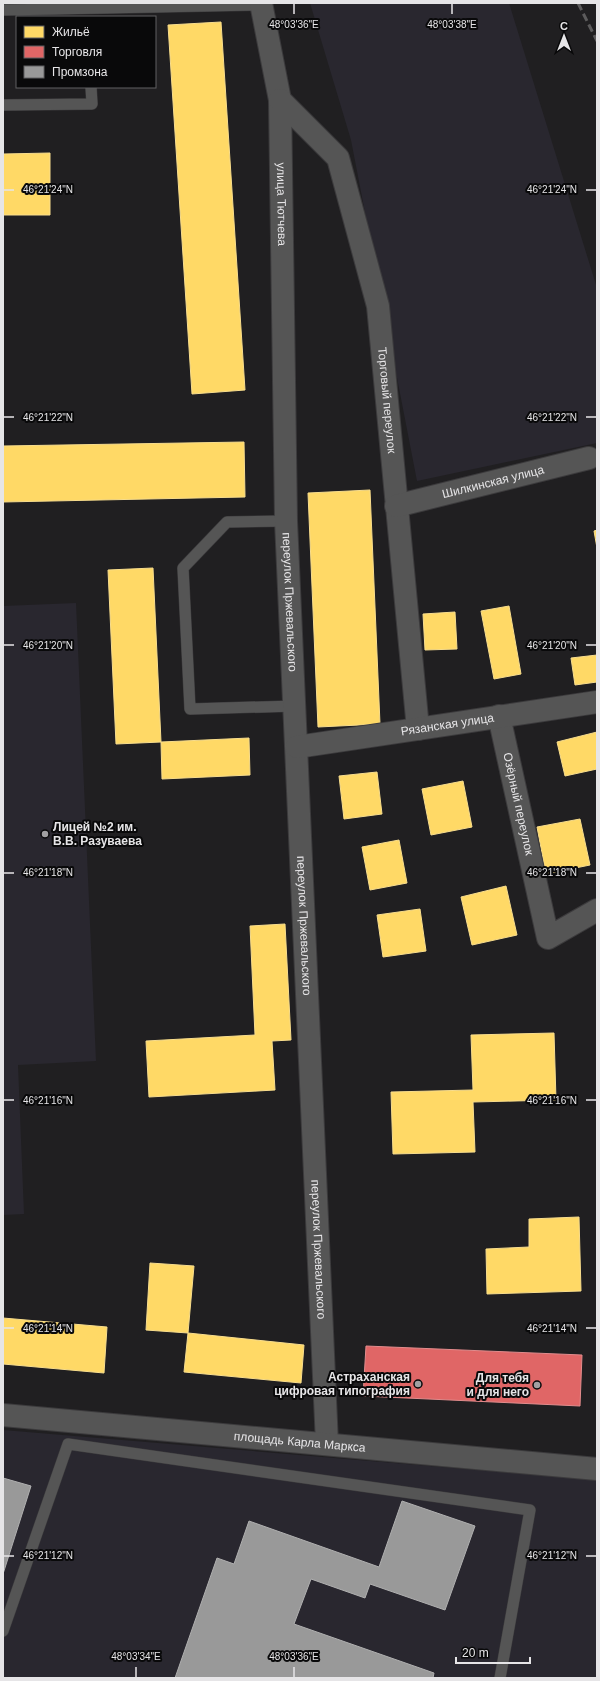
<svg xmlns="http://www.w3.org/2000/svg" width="600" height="1681" viewBox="0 0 600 1681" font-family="Arial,sans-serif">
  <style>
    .built { fill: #29272f }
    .homes { fill: #ffd966; stroke: #f8dd8d }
    .shops { fill: #e06666; stroke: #e28c8d }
    .industry { fill: #999; stroke: #b0b0b0 }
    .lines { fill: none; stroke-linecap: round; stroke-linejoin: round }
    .lane-casing { stroke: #3c3b3d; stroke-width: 12 }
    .street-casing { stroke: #3c3b3d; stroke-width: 24 }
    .lane { stroke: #555; stroke-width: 11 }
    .street { stroke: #555; stroke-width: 22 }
    .rail { stroke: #5c5b5c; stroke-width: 3; stroke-dasharray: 8 4; stroke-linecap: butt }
    .ticks { fill: none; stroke: #e6e5e7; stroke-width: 1.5 }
    .poi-dot { fill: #a1a0a2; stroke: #09090a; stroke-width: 1.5 }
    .labels { text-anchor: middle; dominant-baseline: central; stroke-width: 4; stroke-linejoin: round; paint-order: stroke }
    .street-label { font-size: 12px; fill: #e6e5e7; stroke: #09090a }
    .poi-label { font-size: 12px; font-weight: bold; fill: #e6e5e7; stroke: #09090a; text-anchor: end }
    .ticks-label { font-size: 10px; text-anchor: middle; fill: #e6e5e7; stroke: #09090a; stroke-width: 4; stroke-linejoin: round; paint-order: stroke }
  </style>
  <rect width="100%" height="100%" fill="#201f21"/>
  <path class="built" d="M310 3H509L597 288V443L417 481 351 140Z
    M76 603 96 1061 18 1065 24 1214 3 1215V606Z
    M3 1430 597 1480V1678H3Z"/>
  <path class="homes" d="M221 22 245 390 192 394 168 25Z
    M50 153V215H3V154Z
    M244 442 245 497 3 502V446Z
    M370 490 380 724 318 727 308 493Z
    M597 530V548L594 531Z
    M153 568 161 742 116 744 108 570Z
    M509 606 521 674 494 679 481 611Z
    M455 612 457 649 425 650 423 614Z
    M597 655V682L575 685 571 658Z
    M597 732V769L565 776 557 742Z
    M249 738 250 775 162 779 161 742Z
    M377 772 382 814 344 819 339 776Z
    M463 781 472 827 431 835 422 789Z
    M580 819 590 865 546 874 537 827Z
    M399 840 407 883 370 890 362 847Z
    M506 886 517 935 472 945 461 897Z
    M420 909 426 951 383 957 377 915Z
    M285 924 291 1040 272 1041 275 1090 149 1097 146 1041 255 1035 250 926Z
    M554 1033 556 1100 473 1102 475 1152 393 1154 391 1092 473 1090 471 1035Z
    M579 1217 581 1291 487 1294 486 1249 529 1247V1219Z
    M150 1263 194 1266 188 1333 146 1330Z
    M3 1318 107 1327 104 1373 3 1364Z
    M188 1333 304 1345 301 1383 184 1372Z"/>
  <path class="shops" d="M366 1346 582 1355 580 1406 363 1396Z"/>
  <path class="industry" d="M3 1478 31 1486 3 1574Z
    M402 1501 475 1526 445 1610 370 1584 365 1598 311 1579 294 1624 434 1673 433 1678H175L217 1558 234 1564 249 1521 379 1567Z"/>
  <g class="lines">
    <defs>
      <path id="lane" d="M3 10 261 5
        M3 105 92 104 91 87
        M286 521 227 522 183 568 190 709 295 706
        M3 1631 68 1444 530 1510 500 1678"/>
      <g id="street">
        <path id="s1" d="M261 3 280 100 286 521 327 1444"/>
        <path id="s2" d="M280 100 338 158 378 306 418 729"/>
        <path id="s3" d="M396 506 589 458"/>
        <path id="s4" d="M499 716 548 938 597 910"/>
        <path id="s5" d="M297 747 597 702"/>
        <path id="s6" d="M3 1415 597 1469"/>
      </g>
    </defs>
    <use href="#lane" class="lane-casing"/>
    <use href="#street" class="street-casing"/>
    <use href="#lane" class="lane"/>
    <use href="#street" class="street"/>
    <path class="rail" d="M578 3 597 41"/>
  </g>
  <path class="ticks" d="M294 4V14M452 4V14M4 190H14M586 190H596M4 417H14M586 417H596M4 645H14M586 645H596M4 873H14M586 873H596M4 1100H14M586 1100H596M4 1328H14M586 1328H596M4 1556H14M586 1556H596M136 1667V1677M294 1667V1677"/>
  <g class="poi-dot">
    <circle cx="45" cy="834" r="4"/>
    <circle cx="418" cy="1384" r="4"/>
    <circle cx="537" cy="1385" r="4"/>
  </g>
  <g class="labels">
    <g class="street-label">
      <text stroke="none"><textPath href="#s1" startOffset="203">улица Тютчева</textPath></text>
      <text stroke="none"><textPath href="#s2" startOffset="330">Торговый переулок</textPath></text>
      <text stroke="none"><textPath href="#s3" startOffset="100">Шилкинская улица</textPath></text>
      <text stroke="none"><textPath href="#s1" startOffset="601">переулок Пржевальского</textPath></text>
      <text stroke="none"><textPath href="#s5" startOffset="152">Рязанская улица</textPath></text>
      <text stroke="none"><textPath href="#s4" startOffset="90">Озёрный переулок</textPath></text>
      <text stroke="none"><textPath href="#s1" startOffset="925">переулок Пржевальского</textPath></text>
      <text stroke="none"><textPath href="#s1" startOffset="1249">переулок Пржевальского</textPath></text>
      <text stroke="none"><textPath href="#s6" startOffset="298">площадь Карла Маркса</textPath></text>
    </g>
    <g class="poi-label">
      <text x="53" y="827" text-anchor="start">Лицей №2 им.<tspan x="53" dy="14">В.В. Разуваева</tspan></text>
      <text x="410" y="1377">Астраханская<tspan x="410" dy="14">цифровая типография</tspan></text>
      <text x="529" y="1378">Для тебя<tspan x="529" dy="14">и для него</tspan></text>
    </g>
  </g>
  <g class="ticks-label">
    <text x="294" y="28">48°03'36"E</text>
    <text x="452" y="28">48°03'38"E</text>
    <text x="48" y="193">46°21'24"N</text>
    <text x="552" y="193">46°21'24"N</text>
    <text x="48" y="421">46°21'22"N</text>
    <text x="552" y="421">46°21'22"N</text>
    <text x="48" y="649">46°21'20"N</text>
    <text x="552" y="649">46°21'20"N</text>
    <text x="48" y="876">46°21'18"N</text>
    <text x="552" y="876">46°21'18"N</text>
    <text x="48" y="1104">46°21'16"N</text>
    <text x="552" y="1104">46°21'16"N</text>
    <text x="48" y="1332">46°21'14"N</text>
    <text x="552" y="1332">46°21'14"N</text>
    <text x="48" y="1559">46°21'12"N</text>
    <text x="552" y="1559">46°21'12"N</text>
    <text x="136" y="1660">48°03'34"E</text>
    <text x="294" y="1660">48°03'36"E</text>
  </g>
  <rect width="600" height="1681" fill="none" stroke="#e6e5e7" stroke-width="8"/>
  <rect x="16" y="16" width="140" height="72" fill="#09090a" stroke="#616162"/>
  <rect x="24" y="26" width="20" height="12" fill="#ffd966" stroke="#616162"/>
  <text x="52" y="36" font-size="12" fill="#e6e5e7">Жильё</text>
  <rect x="24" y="46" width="20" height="12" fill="#e06666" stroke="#616162"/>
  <text x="52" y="56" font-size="12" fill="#e6e5e7">Торговля</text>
  <rect x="24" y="66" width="20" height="12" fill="#999999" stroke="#616162"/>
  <text x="52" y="76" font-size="12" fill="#e6e5e7">Промзона</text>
  <g transform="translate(564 36)" stroke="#09090a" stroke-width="3" paint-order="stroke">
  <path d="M0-3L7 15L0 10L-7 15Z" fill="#e6e5e7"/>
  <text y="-6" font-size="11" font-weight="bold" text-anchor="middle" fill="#e6e5e7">С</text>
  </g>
  <path d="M456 1657v6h74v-6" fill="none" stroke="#e6e5e7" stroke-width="2"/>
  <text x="462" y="1657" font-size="12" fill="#e6e5e7" stroke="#09090a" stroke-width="3" paint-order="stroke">20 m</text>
</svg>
